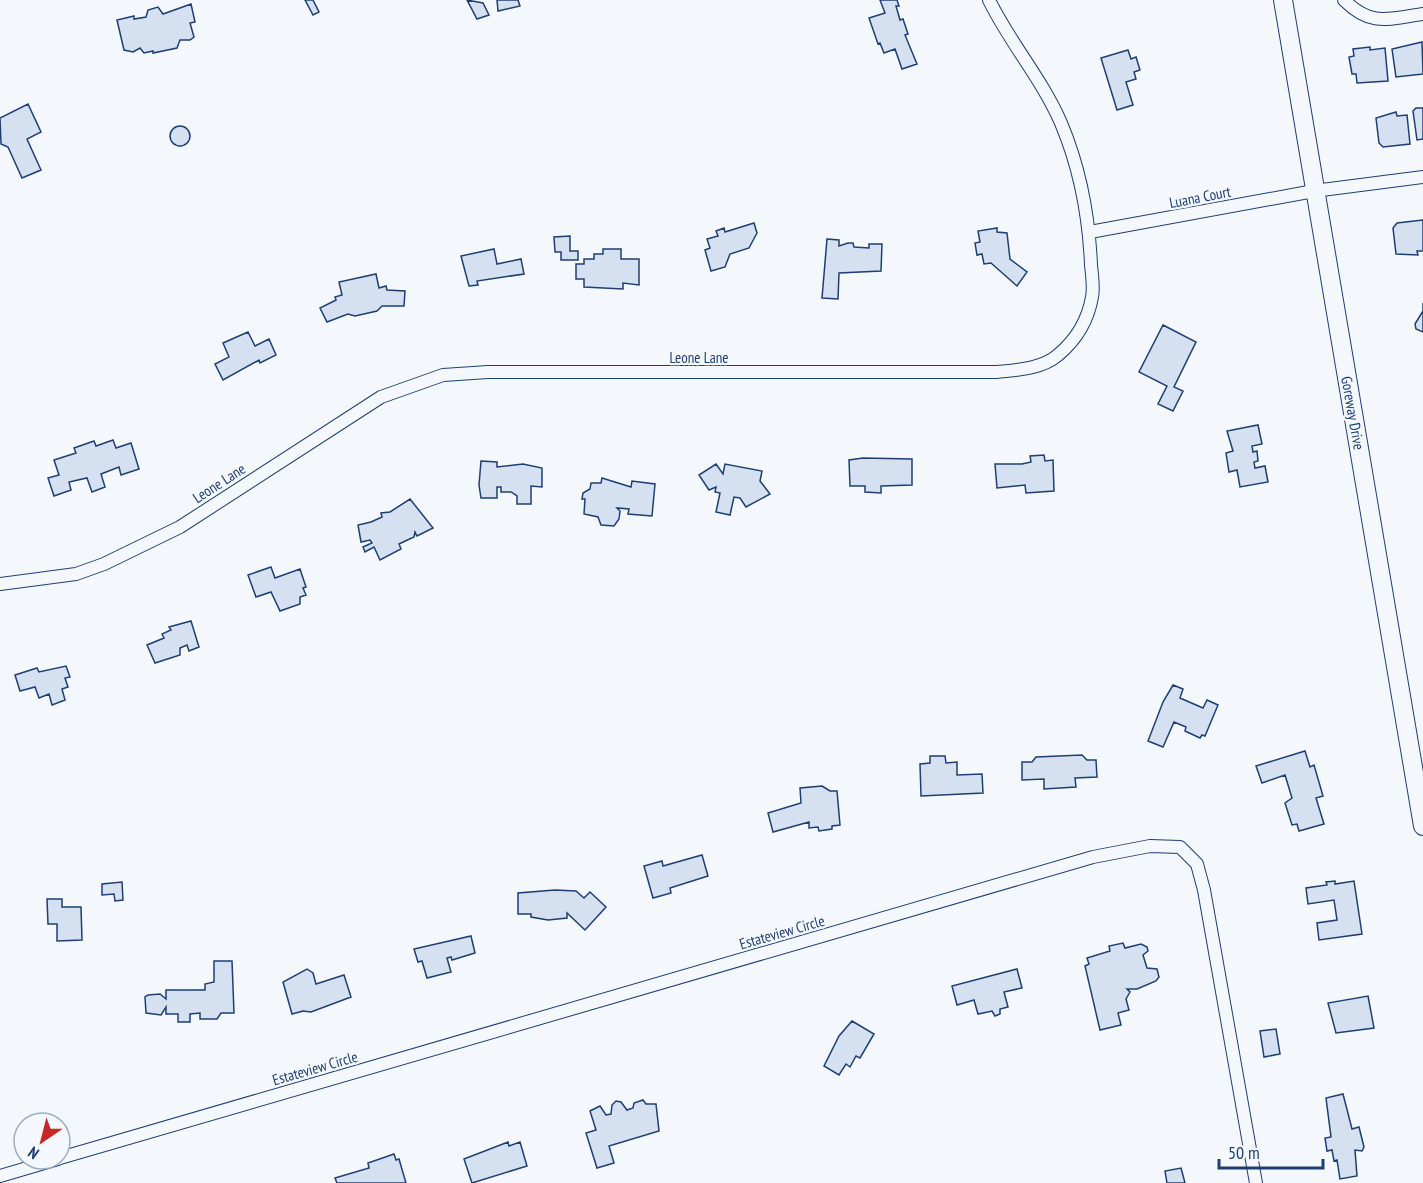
<svg xmlns="http://www.w3.org/2000/svg" width="1423" height="1183" viewBox="0 0 1423 1183" font-family="'PT Sans Narrow',sans-serif">
  <style>
    .building { fill: #d5e0f0; stroke: #1d3f73; stroke-width: 1.5 }
    .lines { fill: none; stroke-linecap: round; stroke-linejoin: round }
    .street-casing { stroke: #1d3f73; stroke-width: 14 }
    .secondary-casing { stroke: #1d3f73; stroke-width: 20 }
    .street { stroke: #f4f7fb; stroke-width: 12 }
    .secondary { stroke: #f4f7fb; stroke-width: 18 }
    .labels { text-anchor: middle; dominant-baseline: central; stroke-width: 4.5; stroke-linejoin: round; paint-order: stroke }
    .street-label { font-size: 15px; fill: #1d3f73; stroke: #f4f7fb }
  </style>
  <rect width="100%" height="100%" fill="#f4f7fb"/>
  <path class="building" d="M305 0H313L319 12 313 15Z
    M467 0 483 3 489 15 477 19Z
    M497 0H518L520 6 498 11Z
    M880 0H897L899 6H896L900 20 903 19 908 34 905 35 917 64 902 69 895 49 884 53 880 43 878 44 869 18 885 13Z
    M191 4 195 22 190 23 194 37 190 40H180L177 48 153 53V51L144 53 140 48 133 52 124 50 117 20 134 16V19L146 17 148 10 158 7 163 14Z
    M1422 42 1423 74 1396 77 1392 49Z
    M1370 47V50L1385 48 1388 81 1357 83 1356 74H1352L1349 57 1354 56 1353 49Z
    M1128 50 1131 59 1136 57 1140 70 1134 72 1136 79 1126 82 1133 105 1117 110 1101 58Z
    M28 104 41 132 27 139 41 170 22 178 8 147 1 144 0 118Z
    M1416 108H1423V139L1417 140 1413 111Z
    M1396 112 1397 116 1407 115 1410 144 1383 147 1379 143 1376 118Z
    M170 136a10 10 0 1 1 20 0a10 10 0 1 1-20 0Z
    M1423 220V251H1417L1418 255 1396 254 1393 228 1397 223Z
    M754 223 757 233 749 248 730 254 725 267 711 271 705 250 710 248 707 239 718 236 716 231 724 228 725 232Z
    M997 228V232L1007 233 1010 259 1027 272 1017 286 991 263 984 264 982 254 977 255 975 243 980 242 978 231Z
    M570 236V251H578V260H561V252H555L554 237Z
    M827 239 839 240V246L848 243H853L854 247 869 248V244H882L881 271 839 273 838 299 822 298Z
    M494 249 497 264 521 259 524 274 477 281 478 285 469 286 461 256Z
    M603 249H621V259H639V285L623 283V289L584 287V279H576V264H584V259H594V254H603Z
    M376 274 379 288 386 286 387 290 405 291 404 306H382L377 311 355 316 348 314 327 322 320 308 336 300 335 297 342 295 339 282Z
    M1423 303V332L1416 329 1415 324 1423 311Z
    M1163 325 1196 342 1174 387 1183 391 1173 411 1158 404 1167 386 1139 372Z
    M248 332 255 346 269 339 276 355 260 363 259 360 223 380 215 364 229 357 223 343Z
    M1258 425 1262 444 1252 446 1253 452 1257 451 1258 461 1254 462 1255 468 1265 466 1268 482 1240 487 1237 470 1229 472 1226 453 1233 451 1227 431Z
    M113 440 116 448 131 443 139 469 121 475 119 467 101 474 105 487 92 492 87 478 69 482 71 490 54 496 48 478 59 475 54 460 76 453 74 448 94 441 96 446Z
    M1044 455 1045 461 1053 460 1054 491 1026 493 1025 485 997 488 995 464H1022L1031 462 1030 456Z
    M863 458 912 459V485L881 486V493L865 492V486H850L849 460Z
    M481 461 497 462V467L523 464 542 468V487L531 486V504H517V496L511 492H501V487H497V498H481L479 485Z
    M716 464 723 474 725 464 762 471 760 481 770 494 746 507 740 498 734 497 730 515 716 512 720 493 715 492 716 487 709 490 699 475Z
    M602 478 631 487 632 481 655 484 652 516 628 514 629 509 617 508 620 511 619 519 614 526 601 525 598 517 584 514 585 499H582L583 493 590 489 591 483H601Z
    M410 499 433 528 417 536 415 532 414 537 399 544 401 549 380 560 374 547 365 552 363 547 372 543 370 540 361 542 358 525 371 522 382 517 381 513 390 512Z
    M271 567 275 578 300 569 306 587 303 588 306 595 300 597V604L280 611 271 592 256 597 248 575Z
    M191 621 199 647 189 651 187 645 180 648V655L155 663 147 645 164 638 162 634 171 630 169 627Z
    M66 666 70 677 65 678 68 687 62 689 65 700 52 705 49 694 39 698 35 687 20 691 15 675 37 668 39 672Z
    M1173 685 1183 689 1180 698 1203 708 1207 700 1218 705 1205 736 1202 735 1200 738 1185 731 1186 727 1174 722 1163 747 1148 741 1163 702Z
    M1305 751 1310 767 1314 765 1323 796 1316 798 1324 824 1299 831 1297 824 1292 825 1285 803 1292 798 1285 775 1262 783 1256 766Z
    M1082 755 1087 760H1096L1097 777 1075 778 1076 787 1044 789V779L1022 780V762H1032L1036 757Z
    M930 756H945L946 763 957 762V775L982 774 983 793 921 796 920 764 930 763Z
    M822 786 830 791H837L840 825 832 826V829L819 831 818 827 809 828V822L773 832 768 813 801 803 800 788Z
    M702 855 708 876 670 888 671 893 653 898 644 866 662 861 663 866Z
    M1335 881V884L1354 881 1362 934 1319 940 1317 923 1337 920 1334 900 1308 904 1306 888 1327 885 1326 882Z
    M122 882 123 900 115 901 114 894 102 895V884Z
    M555 890 576 891 584 898 590 892 606 907 585 930 567 913V918L548 920 531 917V914H518V893Z
    M47 899H62V907H81L82 940 57 941V924H48Z
    M471 936 475 953 452 960 451 957 447 958 451 972 427 978 422 961 418 962 414 949Z
    M1123 943 1125 948 1141 944 1147 947 1148 951 1143 955 1147 968 1157 969 1159 977 1156 981 1137 989H1127L1130 992 1126 999 1129 1010 1118 1013 1121 1025 1100 1030 1085 966 1089 964 1087 958 1110 951 1109 946Z
    M214 961H232L234 1013H221L217 1019H200V1013L190 1014V1022H178V1014H166V1007L161 1015 146 1013 145 997 148 995 160 994 166 999V990H205V984L214 982Z
    M307 969 313 973 316 984 344 975 351 997 311 1012 303 1011 292 1014 283 982Z
    M1017 969 1022 988 1004 992 1008 1007 1000 1009V1014L995 1016 992 1011 978 1014 974 1000 957 1005 952 986Z
    M1368 996 1374 1028 1336 1033 1328 1003Z
    M852 1021 874 1034 860 1058 856 1056 850 1067 846 1064 839 1075 824 1066 839 1036Z
    M1276 1029 1280 1054 1264 1057 1260 1031Z
    M1343 1094 1352 1129 1359 1127 1364 1147 1362 1151 1355 1150 1357 1176 1340 1179 1337 1160 1334 1161 1332 1150 1327 1151 1325 1138 1331 1137 1326 1098Z
    M643 1100 646 1104H656L659 1131 609 1146 614 1163 597 1168 586 1133 596 1130 590 1111 600 1106 606 1115 611 1114 612 1105 616 1101 621 1102 627 1110 633 1108 634 1103Z
    M508 1142 509 1146 520 1142 527 1166 472 1183 464 1159Z
    M394 1154 396 1160 399 1159 406 1183H337L335 1178 369 1168 368 1163Z
    M1181 1168 1185 1183H1167L1165 1171Z"/>
  <g class="lines">
    <defs>
      <path id="street" d="M1344 0C1371 27 1388 19 1423 14
        M1090 232 1314 191 1423 177
        M0 584 76 574 104 564 180 527 381 397 443 375 488 372H997C1016 370 1042 369 1058 355 1076 340 1088 320 1092 297 1094 288 1092 275 1091 265 1089 217 1080 168 1061 123 1042 79 1010 43 989 0
        M60 1158 1093 857 1150 846 1180 847 1197 864 1204 890 1256 1183
        M0 1176 58 1159"/>
      <path id="secondary" d="M1283 0 1423 826"/>
    </defs>
    <use href="#street" class="street-casing"/>
    <use href="#secondary" class="secondary-casing"/>
    <use href="#street" class="street"/>
    <use href="#secondary" class="secondary"/>
  </g>
  <g class="labels">
    <g class="street-label">
      <text transform="translate(1200 197) rotate(-11)">Luana Court</text>
      <text x="699" y="357">Leone Lane</text>
      <text transform="translate(1353 413) rotate(80)">Goreway Drive</text>
      <text transform="translate(219 483) rotate(-33)">Leone Lane</text>
      <text transform="translate(782 932) rotate(-16)">Estateview Circle</text>
      <text transform="translate(315 1068) rotate(-16)">Estateview Circle</text>
    </g>
  </g>
  <g transform="translate(42 1141) rotate(215)"><circle r="28" fill="#f4f7fb" stroke="#9eadc5" stroke-width="1.5"/>
  <path d="M0-4.5L10 22L0 15L-10 22Z" fill="#c62828"/>
  <text y="-9" font-size="16" font-weight="bold" text-anchor="middle" fill="#1d3f73">N</text>
  </g>
  <path d="M1219 1159v9h104v-9" fill="none" stroke="#1d3f73" stroke-width="3"/>
  <text x="1228" y="1159" font-size="18" fill="#1d3f73" stroke="#f4f7fb" stroke-width="4.5" paint-order="stroke">50 m</text>
</svg>
